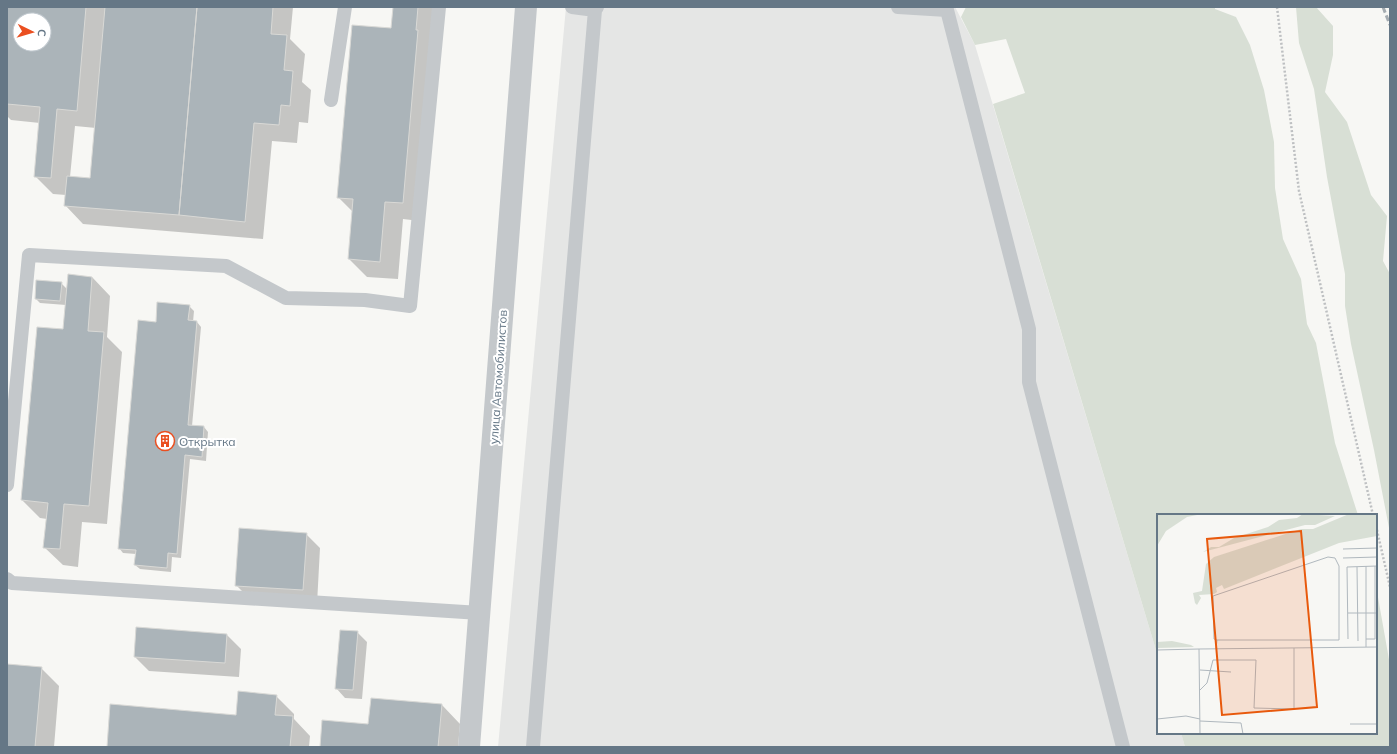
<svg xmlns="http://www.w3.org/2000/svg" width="1397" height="754" viewBox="0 0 1397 754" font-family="Mulish,sans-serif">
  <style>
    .built { fill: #e5e6e5 }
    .green { fill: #d8dfd5 }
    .shadow { fill: #0003; fill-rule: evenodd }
    .building { fill: #abb4b9; stroke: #d9d9d6; fill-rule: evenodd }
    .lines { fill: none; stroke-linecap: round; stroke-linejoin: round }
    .path { stroke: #bec0c2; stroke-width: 2.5; stroke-dasharray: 2 2; stroke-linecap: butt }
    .lane { stroke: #c4c8cb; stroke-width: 14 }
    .street { stroke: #c4c8cb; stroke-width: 22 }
    .rail { stroke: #a4abb0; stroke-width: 3; stroke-dasharray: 6 3; stroke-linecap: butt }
    .labels { text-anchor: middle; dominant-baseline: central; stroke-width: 4; stroke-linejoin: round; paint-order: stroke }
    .street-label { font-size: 12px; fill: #657786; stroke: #fff }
    .poi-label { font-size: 12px; fill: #657786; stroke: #fff; text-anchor: start }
    .inset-road { fill: none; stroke: #b0b8be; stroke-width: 1 }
    .view { fill: #e8590c; fill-opacity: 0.15; stroke: #e8590c; stroke-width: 2 }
    .inset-edge { fill: none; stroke: #657786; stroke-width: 2 }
  </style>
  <rect width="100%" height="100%" fill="#f7f7f4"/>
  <path class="built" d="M566 7H955L975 45 1158 657V733H1181L1185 747H498Z"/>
  <path class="green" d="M966 7H1215V9L1236 17 1250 45 1264 90 1274 142 1275 188 1283 239 1301 279 1307 324 1316 343 1335 443 1358 515H1158V657L993 104 1025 93 1006 39 975 45 961 17Z
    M1296 7H1316L1333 26V55L1325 92 1347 122 1371 195 1387 216 1383 261 1390 274V533L1374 450 1351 344 1345 306V274L1327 177 1314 89 1299 43Z
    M1376 586 1390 665V747H1185L1181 733H1376Z"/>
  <path class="shadow" d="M7 7H293L290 39 305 54 302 82 311 90 308 123 299 122 297 143 272 141 263 239 83 224 65 205 66 195 53 194 35 176 40 123 11 120 7 116ZM20 20H44V44H20ZM75 126 96 128 91 179 70 177Z
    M394 7H437L420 221 403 219 398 279 367 277 349 259 353 212 338 197 392 29Z
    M69 275 92 277 110 296 107 337 122 352 107 524 82 522 78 567 63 565 44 547 47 519 40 518 22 500 64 330 66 305 40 303 36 299 61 283 67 289Z
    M189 306 194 311 193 322H197L201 327 192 426 204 427 208 432 206 461 190 459 181 558 172 557 171 572 140 569 135 565 136 554 123 553 119 548 156 323Z
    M306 534 320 548 317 604 250 599 236 585Z
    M357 632 367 642 362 699 345 698 336 688Z
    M227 635 241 649 239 677 149 671 135 657Z
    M7 665 41 668 59 686 54 747H7Z
    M276 696 294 714V719L310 736 309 747H108L237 716Z
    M442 705 460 724 458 747H321L369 725Z"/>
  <path class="building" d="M7 7H86L77 111 57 109 51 178 34 177 40 107 7 104ZM20 20H44V44H20Z
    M105 7H197L179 215 64 206 67 176 90 178Z
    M197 7H273L271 34 287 35 284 70 293 71 290 106 281 105 279 125 254 123 245 222 179 215Z
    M393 7H418L416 30H418L403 203 385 202 380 262 348 259 353 199 337 198 352 25 391 28Z
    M68 274 92 277 88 331 104 332 89 506 64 504 60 549 43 548 48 503 21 500 37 327 63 329Z
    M36 280 62 282 60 301 35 299Z
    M157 302 190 305 188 320 197 321 188 425 204 426 202 457 185 455 177 554 168 553 167 568 134 565 136 550 118 549 138 320 156 322Z
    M239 528 307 533 303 590 235 586Z
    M136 627 227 634 225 663 134 657Z
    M340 630 358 631 353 690 335 689Z
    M7 664 42 667 35 747H7Z
    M238 691 277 695 275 715 293 716 290 747H107L110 704 236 715Z
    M371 698 442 704 438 747H320L322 720 368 724Z"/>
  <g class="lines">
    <path class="path" d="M1277 7 1299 191 1373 515
      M1376 526 1390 587"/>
    <path class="lane" d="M572 7 595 10
      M898 7 947 10 1029 329V382L1123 747
      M331 100 345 7
      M7 485 29 255 226 266 286 298 365 300 410 306 439 7
      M7 579 12 583 480 613
      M533 747 595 10 597 7"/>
    <path class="street" d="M469 747 526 7"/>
    <path class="rail" d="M1383 7 1390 25"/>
  </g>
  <defs>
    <symbol id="building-ring" viewBox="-11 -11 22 22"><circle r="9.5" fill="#fff" stroke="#ea4f20" stroke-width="1.5"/><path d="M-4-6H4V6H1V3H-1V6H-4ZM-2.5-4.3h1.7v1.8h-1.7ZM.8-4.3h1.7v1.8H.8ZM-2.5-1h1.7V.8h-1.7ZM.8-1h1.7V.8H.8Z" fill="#ea4f20"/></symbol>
  </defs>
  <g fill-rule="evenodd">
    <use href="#building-ring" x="154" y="430" width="22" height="22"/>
  </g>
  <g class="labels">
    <g class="street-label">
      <text transform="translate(498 377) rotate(-86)">улица Автомобилистов</text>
    </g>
    <g class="poi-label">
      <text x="179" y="441">Открытка</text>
    </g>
  </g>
  <g transform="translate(1157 514)">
    <rect width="220" height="220" fill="#f7f7f4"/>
    <path d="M0 0H45L30 3 9 17 0 32ZM146 0 178 2 158 11H148L46 38 54 33H62L77 24 111 13 122 6 140 4ZM192 0H220V22L182 29 67 75 65 71 59 74 60 78 57 80 42 81 44 84 40 91 38 89 36 79 45 77 49 50 57 43 144 15H156ZM15 127 34 131 37 133 0 134V128Z" fill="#d8dfd5"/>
    <path class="inset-road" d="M186 35 220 34M186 44 220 43M209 52V133M200 53 201 127M191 99H219M191 125 190 53 220 52M209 125H218V52M59 135 60 126H182V52L178 44 171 43 56 82 57 125 60 126M0 136 42 135M43 156 74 158M43 176 50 169 56 146H99L97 194 137 195V134M0 205 29 202 43 205M43 207 84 209 86 220M193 210H220M43 220 42 135 220 133"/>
    <path class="view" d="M144 17 160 193 65 201 50 25Z"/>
    <rect width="220" height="220" class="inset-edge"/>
  </g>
  <rect width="1397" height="754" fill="none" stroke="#657786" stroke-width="16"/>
  <g transform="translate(32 32) rotate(95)"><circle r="19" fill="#ffffff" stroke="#c1c9cf"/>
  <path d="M0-3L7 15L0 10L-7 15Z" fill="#ea4f20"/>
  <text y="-6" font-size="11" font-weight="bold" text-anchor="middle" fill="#657786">С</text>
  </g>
</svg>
